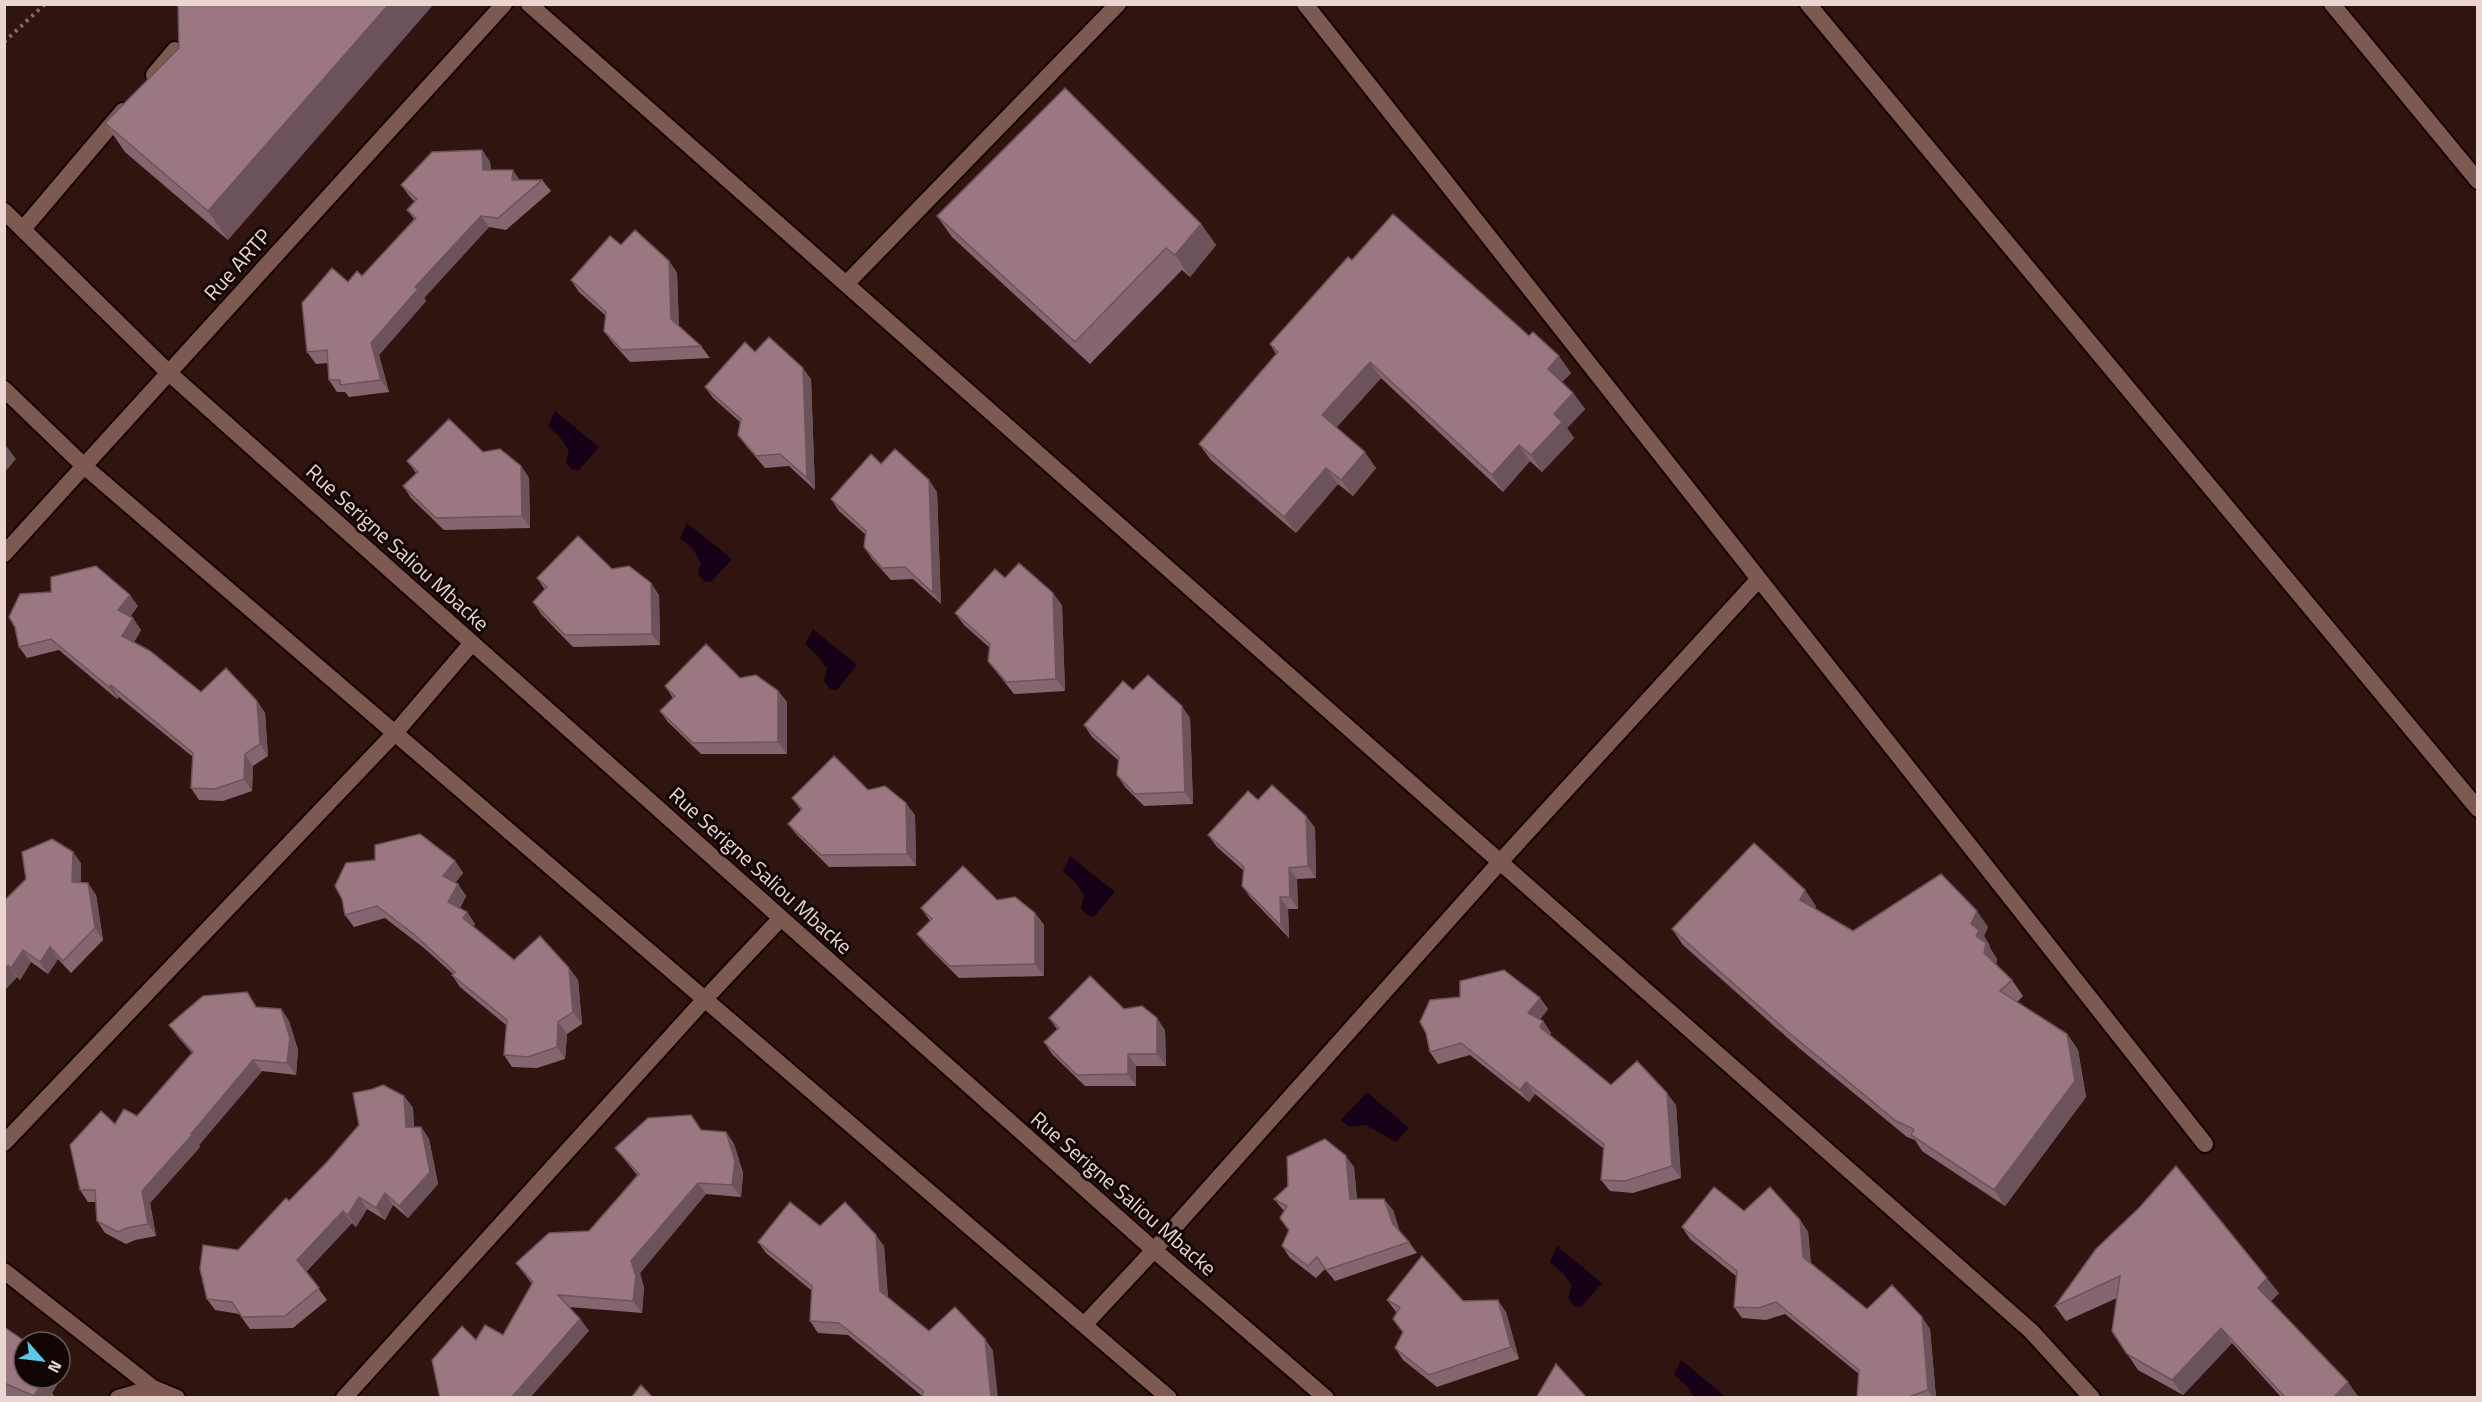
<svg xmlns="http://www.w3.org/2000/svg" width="2482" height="1402" viewBox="0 0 2482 1402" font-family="'Titillium Web',sans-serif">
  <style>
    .water { fill: #150018 }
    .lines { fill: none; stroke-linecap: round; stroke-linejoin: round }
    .service-casing { stroke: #160100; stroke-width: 20 }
    .minor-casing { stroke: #160100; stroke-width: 20 }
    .path { stroke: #836a65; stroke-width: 4; stroke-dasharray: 3 4.5; stroke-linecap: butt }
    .service { stroke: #7c5a52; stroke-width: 16 }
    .minor { stroke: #7c5a52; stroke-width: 16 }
    .wall { fill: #856670 }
    .shaded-wall { fill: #6c535b }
    .building { fill: #9b7782; stroke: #6c535b; stroke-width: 1.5 }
    .labels { text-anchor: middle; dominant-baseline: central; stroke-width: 6; stroke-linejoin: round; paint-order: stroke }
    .street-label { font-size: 21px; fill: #ead5d1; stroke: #100503 }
  </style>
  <rect width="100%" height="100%" fill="#30140f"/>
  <path class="water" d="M555 411 599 447 578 471 571 469 566 462 569 451 560 437 548 426Z
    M687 523 732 559 711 582 704 581 698 574 701 563 693 549 680 538Z
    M813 629 857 665 837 690 830 689 824 681 827 669 818 656 805 644Z
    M1070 856 1115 892 1094 917 1087 915 1081 908 1084 896 1076 883 1063 871Z
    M1367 1092 1409 1128 1396 1142 1366 1125 1349 1127 1341 1120Z
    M1557 1246 1602 1283 1581 1307 1574 1306 1568 1298 1572 1286 1563 1273 1550 1262Z
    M1681 1360 1726 1397H1694L1687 1386 1674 1375Z"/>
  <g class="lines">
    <defs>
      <path id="service" d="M154 75 175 50
        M4 211 169 373
        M23 229 123 111
        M4 389 84 466"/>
      <path id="minor" d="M529 4 2031 1331 2092 1398
        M1305 4 2205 1144
        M1808 4 2478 809
        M2332 4 2478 181
        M846 284 1118 4
        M169 373 1154 1250 1326 1398
        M84 466 1169 1398
        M4 554 504 4
        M4 1143 395 733 472 643
        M4 1271 153 1388 177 1398
        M1084 1325 1154 1250 1500 862 1759 579
        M118 1398 153 1388
        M344 1398 705 999 781 918"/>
    </defs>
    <use href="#service" class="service-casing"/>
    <use href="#minor" class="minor-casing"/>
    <path class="path" d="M4 42 45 4"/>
    <use href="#service" class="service"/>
    <use href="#minor" class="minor"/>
  </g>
  <path class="wall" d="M179 48 228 240 125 152 105 123Z
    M482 150 490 162 491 170 520 180H542L551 191 506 230 489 227 424 298 426 301 379 355 389 392 349 397 345 392H337L329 380 328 363 316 364 307 352 362 276 414 219 407 210 415 202 410 197 401 185Z
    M937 216 1201 224 1216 245 1190 277 1182 270 1090 364 952 237Z
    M621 245 669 261 677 273 679 326 701 346 710 358 630 362 612 342 604 331 606 316 579 292 571 280Z
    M1352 260 1571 373 1562 382 1573 393 1585 409 1567 428 1574 438 1542 472 1530 461 1503 492 1381 378 1336 428 1376 468 1353 496 1338 484 1296 533 1211 460 1199 444 1276 354 1270 344Z
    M755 352 811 379 815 490 789 466 765 468 747 447 738 435 740 422 713 398 705 387Z
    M483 452 521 466 529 478 530 528 444 530 411 498 403 486 416 473 407 461Z
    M881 464 937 492 941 604 913 579 891 580 872 559 864 547 866 535 839 511 831 499Z
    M612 569 659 595 660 645 573 647 541 614 533 602 545 590 537 578Z
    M1005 578 1062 605 1065 691 1014 694 988 661 990 648 964 625 955 613Z
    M138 606 130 617 141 630 134 642 201 692 257 701 265 713 268 756 253 766 252 791 223 801 199 800 191 788 193 757 119 697 117 699 59 650 27 658 19 647Z
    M740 678 778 691 787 702V754H701L668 722 660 711 673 698 665 686Z
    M1133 690 1190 718 1193 804 1144 806 1125 787 1117 775 1119 761 1092 737 1084 725Z
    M868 790 915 815 916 866 829 867 797 835 788 824 801 810 792 798Z
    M1258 800 1306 816 1315 828 1316 878 1297 879 1298 909H1288L1289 938 1250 897 1242 886 1244 871 1217 847 1208 835Z
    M455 861 463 873 455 883 458 884 466 896 460 908 467 912 475 924 473 927 514 960 569 968 578 980 582 1024 567 1034 565 1059 537 1068 512 1067 504 1055 506 1025 460 987 452 975 453 974 424 948 385 918 354 927 345 915Z
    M81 863V883L96 895 103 940 71 973 58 959 48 974 31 962 20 980 17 977 4 991 26 879Z
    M997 900 1035 913 1044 925V976L959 978 926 945 917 934 930 921 921 908Z
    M1816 906 1815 909 1853 931 1988 927 1984 936 1990 946V948L1997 959 1996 965 2012 980 2023 996 2017 1002 2067 1034 2078 1050 2086 1097 2005 1206 1922 1151 1915 1140 1907 1137 1799 1048 1683 945 1672 929Z
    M1540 998 1548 1009 1540 1019 1543 1021 1551 1033 1550 1035 1611 1085 1676 1105 1681 1178 1633 1193 1610 1191 1601 1180 1604 1149 1535 1094 1529 1102 1470 1055 1438 1064 1430 1052 1426 1033Z
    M257 1007 281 1009 289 1021 298 1050 296 1075 262 1071 199 1145 200 1147 150 1203 156 1236 135 1240 126 1244 105 1233 97 1221 96 1202H88L80 1190 115 1124 137 1116 192 1053 178 1037 169 1025Z
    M1124 1009 1165 1030 1166 1066H1136V1086H1085L1052 1054 1044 1042 1057 1029 1049 1018Z
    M404 1096 413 1108 414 1127H421L429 1139 438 1184 408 1218 393 1205 385 1220 367 1209 356 1227 352 1223 306 1272 327 1300 293 1328 250 1329 239 1314 215 1310 207 1299 238 1250 289 1201 327 1162Z
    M702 1130 726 1132 734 1144 743 1173 741 1197 706 1194 640 1273 644 1288 642 1313 569 1307 580 1319 589 1331 476 1340 503 1335 532 1284 516 1263 589 1231 637 1175 624 1159 615 1148Z
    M1354 1167 1357 1199 1393 1210 1400 1232 1409 1242 1417 1253 1335 1281 1325 1269 1316 1278 1290 1258 1282 1246 1289 1231 1280 1218 1284 1211 1274 1199Z
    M1744 1211 1800 1220 1808 1232 1811 1264 1867 1309 1930 1329 1936 1398H1857L1859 1374 1785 1314 1766 1320 1742 1318 1734 1307 1736 1276 1690 1239 1682 1227Z
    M820 1226 884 1246 888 1297 929 1331 985 1339 993 1351 922 1396 848 1335 818 1333 810 1321 812 1291 766 1253 758 1242Z
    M2096 1249 2279 1293 2271 1301 2359 1397 2282 1398 2232 1343 2183 1395 2138 1370 2112 1331 2117 1298 2066 1321 2055 1306Z
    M1387 1300 1463 1301 1506 1312 1519 1359 1437 1387 1403 1360 1395 1348 1403 1333 1393 1319 1397 1313Z
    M4 1327 60 1378V1376L61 1378 52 1393 55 1398H5Z"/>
  <path class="shaded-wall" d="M389 4H434L228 240 208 211Z
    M482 150 490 162 491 182 483 170Z
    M513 170 521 182 512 180Z
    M481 216 489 227 424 298 426 301 379 355 389 392 381 380 371 343 415 287Z
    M1201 224 1216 245 1190 277 1175 255Z
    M669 261 677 273 679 331 671 319Z
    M1559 356 1571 373 1559 385 1548 369Z
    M1370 362 1381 378 1333 431 1322 415Z
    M803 368 811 379 815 490 807 478Z
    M1573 393 1585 409 1567 428 1574 438 1542 472 1531 455 1554 414Z
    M4 443 16 459 4 473Z
    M1519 445 1530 461 1503 492 1492 475Z
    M1365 452 1376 468 1353 496 1341 480Z
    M521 466 529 478 530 528 522 516Z
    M1326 468 1338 484 1296 533 1284 517Z
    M929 480 937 492 941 604 933 593Z
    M651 583 659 595 660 645 652 634Z
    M1053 593 1062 605 1065 691 1056 679Z
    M130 595 138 606 126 621 118 610Z
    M133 618 141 630 131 648 122 636Z
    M111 685 119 697 117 699 109 687Z
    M778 691 787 702V754L778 742Z
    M257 701 265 713 268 756 260 744Z
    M1182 706 1190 718 1193 804 1185 792Z
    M245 754 253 766 252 791 244 779Z
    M906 803 915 815 916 866 907 854Z
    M1306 816 1315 828 1316 878 1308 866Z
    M73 852 81 863V894L72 882Z
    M455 861 463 873 451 888 443 876Z
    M1289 868 1297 879 1298 909 1290 897Z
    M88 883 96 895 103 940 95 928Z
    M458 884 466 896 457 914 448 902Z
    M1805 890 1816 906 1811 916 1800 900Z
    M1280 897 1288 909 1289 938 1281 926Z
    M1977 911 1988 927 1984 936 1990 946V948L1997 959 1995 969 1984 953 1971 924Z
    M467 912 475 924 471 930 463 918Z
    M1035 913 1044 925V976L1035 964Z
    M50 947 58 959 48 974 40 962Z
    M23 950 31 962 20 980 11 968Z
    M8 965 17 977 4 991V970Z
    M569 968 578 980 582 1024 573 1012Z
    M1540 998 1548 1009 1536 1025 1528 1013Z
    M281 1009 289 1021 298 1050 296 1075 287 1063Z
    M1157 1018 1165 1030 1166 1066 1157 1054Z
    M1543 1021 1551 1033 1548 1038 1540 1027Z
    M558 1022 567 1034 565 1059 557 1047Z
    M2067 1034 2078 1050 2086 1097 2005 1206 1994 1190Z
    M1128 1054 1136 1066V1086L1128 1074Z
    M253 1060 262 1071 199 1145 200 1147 150 1203 156 1236 148 1224 142 1191Z
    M1526 1082 1535 1094 1529 1102 1520 1090Z
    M1667 1093 1676 1105 1681 1178 1672 1166Z
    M404 1096 413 1108 414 1138 406 1127Z
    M421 1127 429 1139 438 1184 408 1218 399 1206Z
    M726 1132 734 1144 743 1173 741 1197 732 1185Z
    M1346 1156 1354 1167 1358 1211 1350 1199Z
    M698 1183 706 1194 640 1273 644 1288 642 1313 633 1301 631 1261Z
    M385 1193 393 1205 385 1220 376 1208Z
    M359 1197 367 1209 356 1227 348 1215Z
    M1384 1199 1393 1210 1401 1236 1393 1224Z
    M343 1211 352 1223 305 1272 297 1260Z
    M1800 1220 1808 1232 1811 1269 1803 1257Z
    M876 1235 884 1246 888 1303 880 1291Z
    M2267 1278 2279 1293 2269 1303 2258 1288Z
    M1498 1300 1506 1312 1519 1359 1511 1347Z
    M1922 1317 1930 1329 1936 1398H1933L1928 1390Z
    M580 1319 589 1331 530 1398H511Z
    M2221 1328 2232 1343 2183 1395 2172 1380Z
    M985 1339 993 1351 998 1398H991Z
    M60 1376 61 1378 52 1393 55 1398H35L34 1396 38 1378H60Z
    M2348 1382 2359 1398H2333Z"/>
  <path class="building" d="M178 4H389L208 211 105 123 179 48Z
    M1065 88 1201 224 1175 255 1166 248 1075 342 937 216Z
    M482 150 483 170H513L512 180H542L498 218 481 216 415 287 418 289 371 343 381 380 340 385V380H329L327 350 307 352 302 303 332 268 348 282 357 271 362 276 416 218 407 210 417 199 401 185 432 152Z
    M1393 214 1529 336 1533 332 1559 356 1548 369 1573 393 1554 414 1562 422 1531 455 1519 445 1492 475 1370 362 1322 415 1365 452 1341 480 1326 468 1284 517 1199 444 1278 352 1270 344 1348 257 1352 260Z
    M635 230 669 261 671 319 701 346 622 350 604 331 606 312 571 280 610 236 621 245Z
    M769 337 803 368 807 478 780 454 756 456 738 435 741 419 705 387 745 342 755 352Z
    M449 419 483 452 500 449 521 466 522 516 436 518 403 486 418 472 407 461Z
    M895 449 929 480 933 593 905 567 882 568 864 547 866 531 831 499 871 454 881 464Z
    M578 536 612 569 629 566 651 583 652 634 565 635 533 602 547 587 537 578Z
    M1019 563 1053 593 1056 679 1006 682 988 661 990 644 955 613 995 569 1005 578Z
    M96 566 130 595 118 610 133 618 122 636 150 651 201 692 226 668 257 701 260 744 245 754 244 779 215 789 191 788 193 753 111 685 109 687 51 639 19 647 15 627 9 617 20 594 51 592V577Z
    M706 644 740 678 756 675 778 691V742L693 743 660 711 675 696 665 686Z
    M1148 675 1182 706 1185 792 1135 794 1117 775 1119 757 1084 725 1123 681 1133 690Z
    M834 756 868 790 885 786 906 803 907 854 821 855 788 824 802 809 792 798Z
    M1272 785 1306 816 1308 866 1289 868 1290 897H1280L1281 926 1242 886 1244 867 1208 835 1248 791 1258 800Z
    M420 834 455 861 443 876 458 884 448 902 467 912 463 918 514 960 540 936 569 968 573 1012 558 1022 557 1047 528 1057 504 1055 507 1020 452 975 455 972 416 936 377 906 345 915 342 899 335 886 346 863 375 860V845Z
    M52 839 73 852 72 882 88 883 95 928 63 961 50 947 40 962 23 950 11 968 8 965 4 970V901L26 879 22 852Z
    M1754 843 1805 890 1800 900 1853 931 1941 874 1977 911 1971 924 1979 930 1976 936 1986 943 1984 953 2012 980 2000 991 2067 1034 2075 1081 1994 1190 1911 1135 1914 1129 1896 1121 1788 1032 1672 929Z
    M963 866 997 900 1015 897 1035 913V964L950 966 917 934 932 919 921 908Z
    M1504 970 1540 998 1528 1013 1543 1021 1540 1027 1611 1085 1637 1061 1667 1093 1672 1166 1625 1181 1601 1180 1604 1144 1526 1082 1520 1090 1461 1043 1430 1052 1426 1033 1420 1022 1430 1000 1460 997V981Z
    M1090 976 1124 1009 1142 1006 1157 1018V1054H1128V1074L1077 1075 1044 1042 1059 1028 1049 1018Z
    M247 992 256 1007 281 1009 290 1038 287 1063 253 1060 191 1134 192 1135 142 1191 148 1224 127 1228 118 1232 97 1221 95 1190H80L70 1145 101 1111 115 1124 124 1109 137 1116 193 1052 169 1025 203 996Z
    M383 1085 404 1096 406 1127H421L430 1172 399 1206 385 1193 376 1208 359 1197 348 1215 343 1211 297 1260 319 1288 285 1316 242 1317 232 1302 207 1299 200 1269 203 1245 238 1250 286 1198 289 1201 327 1162 359 1125 353 1093 373 1089Z
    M691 1115 701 1130 726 1132 735 1161 732 1185 698 1183 631 1261 636 1276 633 1301 558 1295 580 1319 511 1398H440L432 1360 462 1326 476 1340 485 1325 503 1335 533 1282 516 1263 549 1233 589 1231 639 1174 615 1148 648 1118Z
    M1325 1139 1346 1156 1350 1199H1384L1393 1224 1409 1242 1326 1270 1317 1257 1308 1266 1282 1246 1289 1230 1280 1218 1287 1206 1274 1199 1288 1186 1287 1157Z
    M2176 1166 2267 1278 2258 1288 2348 1382 2333 1398H2286L2221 1328 2172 1380 2127 1354 2112 1331 2120 1276 2055 1306 2096 1249 2140 1207Z
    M1714 1187 1744 1211 1770 1187 1800 1220 1803 1257 1867 1309 1892 1285 1922 1317 1928 1390 1906 1398H1857L1859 1370 1776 1302 1758 1308 1734 1307 1737 1271 1682 1227Z
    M790 1202 820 1226 845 1202 876 1235 880 1291 929 1331 955 1307 985 1339 991 1398H922L923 1391 839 1323 810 1321 812 1286 758 1242Z
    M1422 1256 1463 1301 1498 1300 1511 1347 1429 1375 1395 1348 1403 1332 1393 1319 1400 1307 1387 1300Z
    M4 1327 26 1342H24V1378H40L43 1380 34 1396 4 1383Z
    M1556 1364 1587 1398H1536Z
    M641 1385 653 1398H631Z"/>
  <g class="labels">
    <g class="street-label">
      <text transform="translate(237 264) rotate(-48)">Rue ARTP</text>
      <text transform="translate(398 547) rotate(42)">Rue Serigne Saliou Mbacke</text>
      <text transform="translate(761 870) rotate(42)">Rue Serigne Saliou Mbacke</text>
      <text transform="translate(1124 1193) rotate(41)">Rue Serigne Saliou Mbacke</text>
    </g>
  </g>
  <rect width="2482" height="1402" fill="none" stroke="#ead5d1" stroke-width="12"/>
  <g transform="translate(42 1360) rotate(118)"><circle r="28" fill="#100503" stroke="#675855" stroke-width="1.5"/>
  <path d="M0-4.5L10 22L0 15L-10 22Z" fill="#5dc7e8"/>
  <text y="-9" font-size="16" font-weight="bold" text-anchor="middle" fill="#ead5d1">N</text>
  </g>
</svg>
